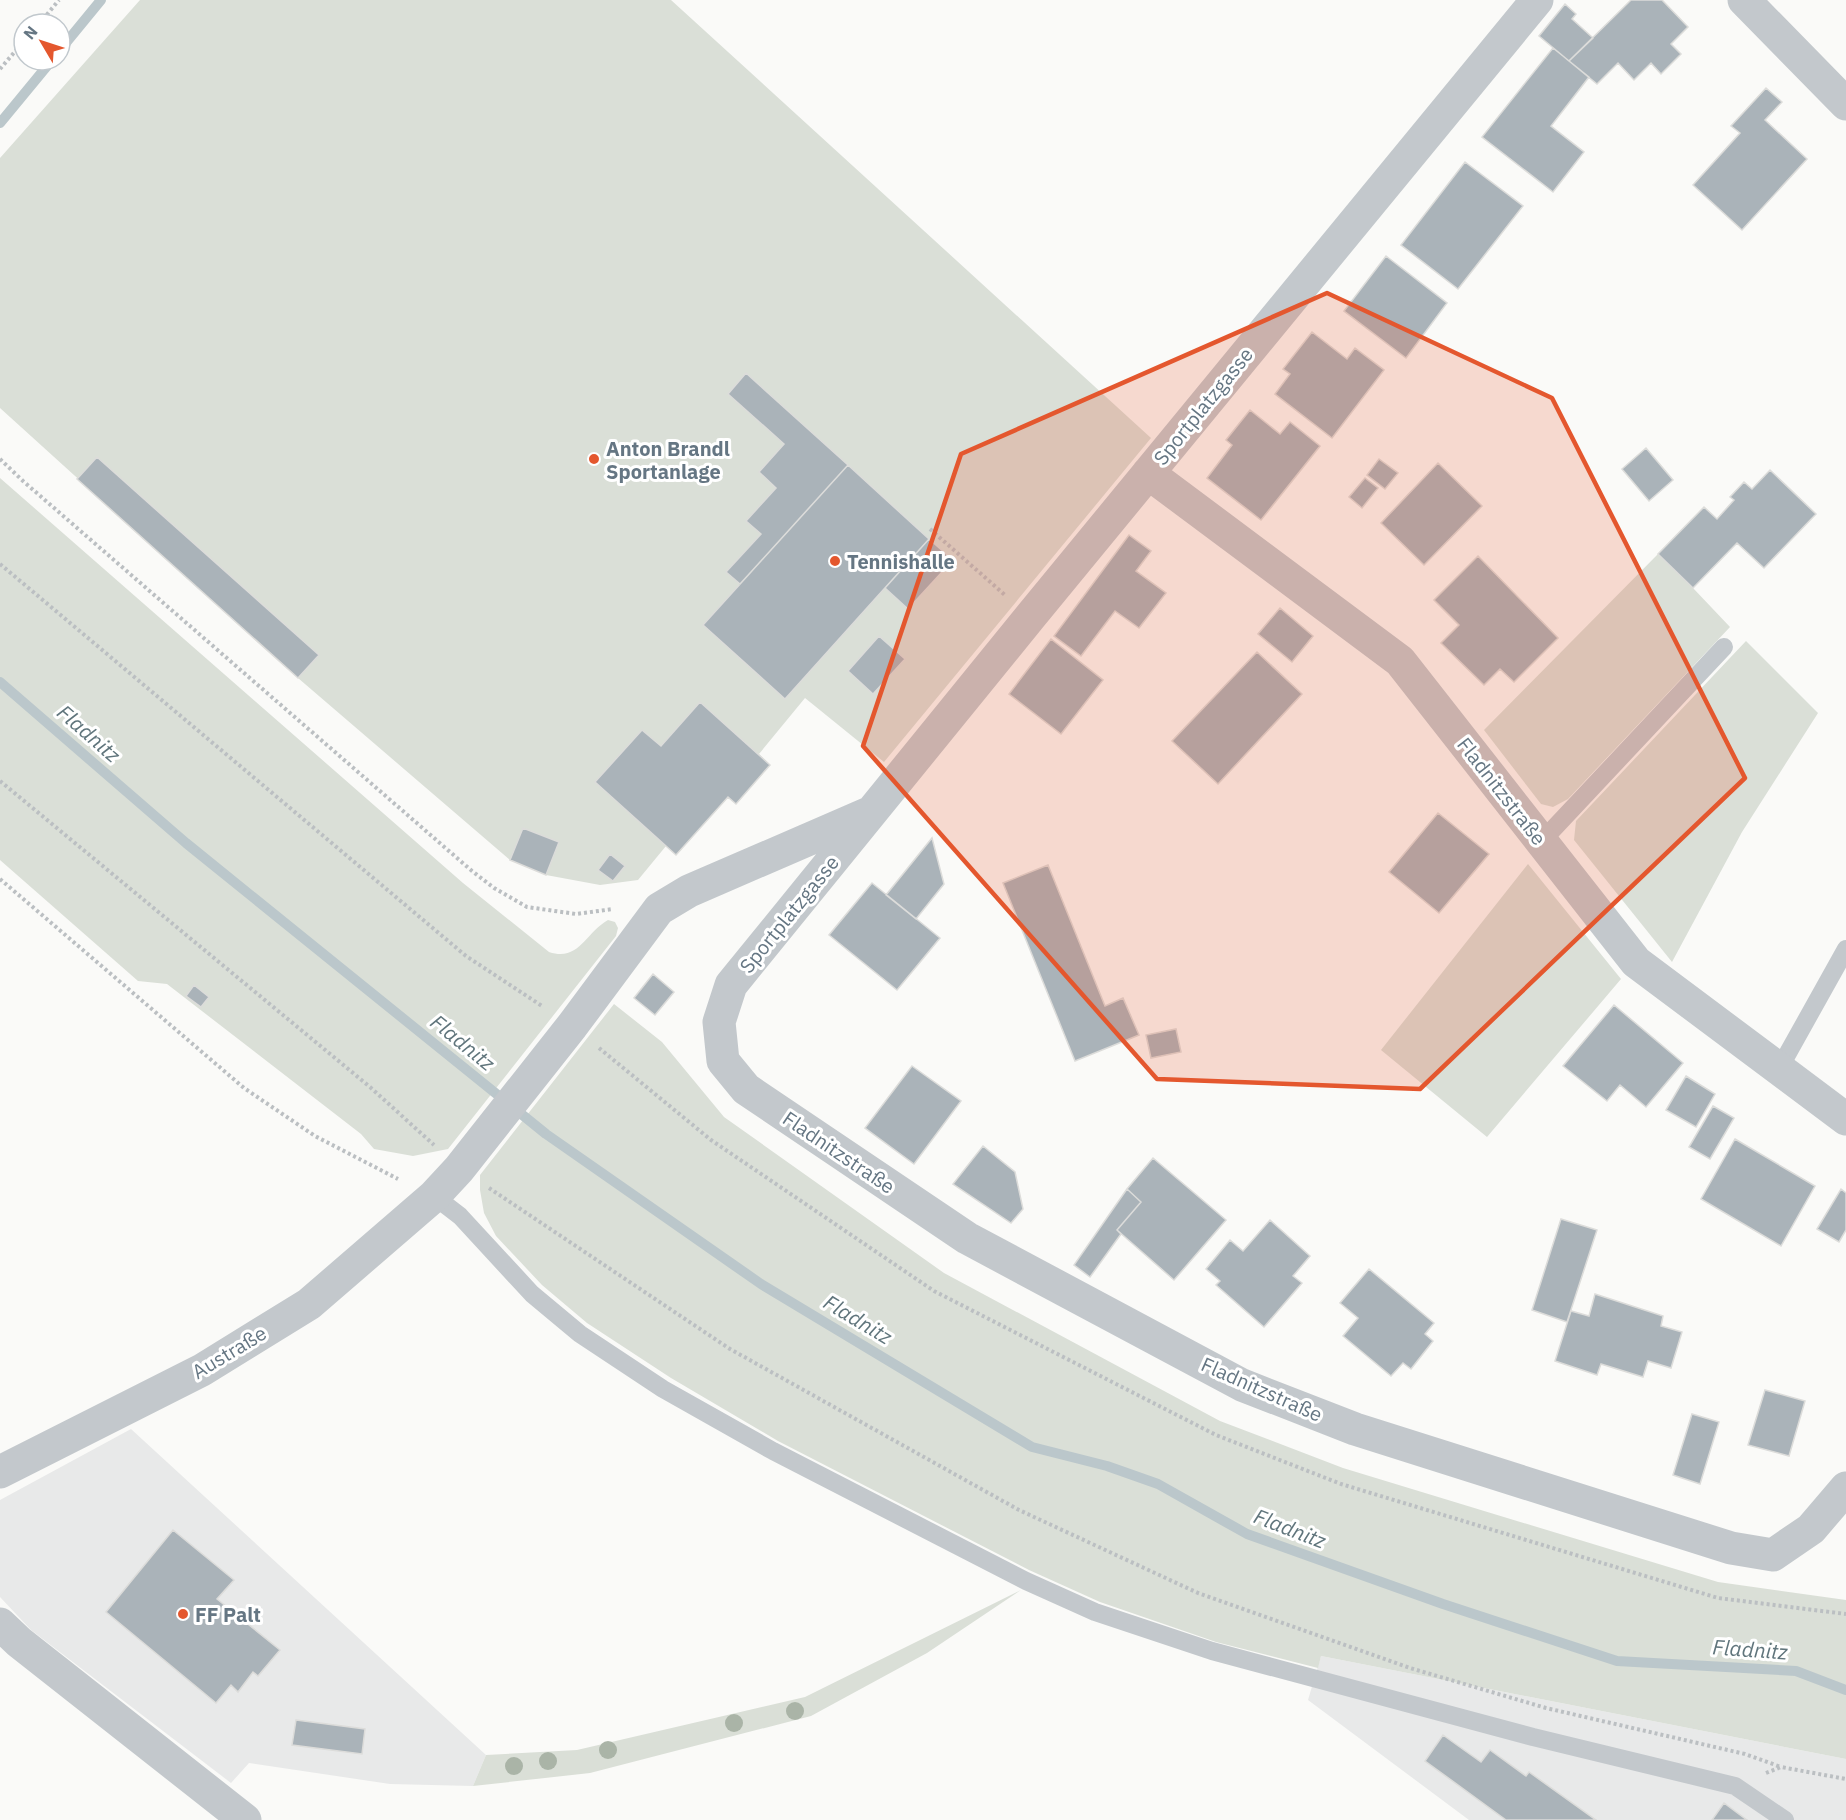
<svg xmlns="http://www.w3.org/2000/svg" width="1846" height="1820" viewBox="0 0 1846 1820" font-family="'IBM Plex Sans',sans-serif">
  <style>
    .built { fill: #e8e9e9 }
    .green { fill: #dadfd7 }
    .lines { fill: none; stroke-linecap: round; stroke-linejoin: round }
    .stream { stroke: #bbc7cb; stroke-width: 10 }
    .building { fill: #aab3b9; stroke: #dcdcda; stroke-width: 1.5 }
    .path { stroke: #bbbfc2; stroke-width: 4; stroke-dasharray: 3 3; stroke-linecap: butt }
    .lane { stroke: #c3c8cc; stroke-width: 18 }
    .street { stroke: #c3c8cc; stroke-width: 33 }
    .tree { fill: #aab4a7 }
    .marked { fill: #e4572e; fill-opacity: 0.2; stroke: #e4572e; stroke-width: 4.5; stroke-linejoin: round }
    .poi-dot { fill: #e4572e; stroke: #fff; stroke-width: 2 }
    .labels { text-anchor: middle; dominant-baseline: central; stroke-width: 6; stroke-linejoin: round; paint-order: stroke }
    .street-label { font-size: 20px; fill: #657683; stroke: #fff }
    .poi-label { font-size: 20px; font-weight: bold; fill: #657683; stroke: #fff; text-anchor: start }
    .water-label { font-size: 21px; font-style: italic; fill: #60757c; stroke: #fff }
  </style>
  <rect width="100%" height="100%" fill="#fafaf8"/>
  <path class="built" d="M131 1429 486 1755 473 1786 390 1784 249 1763 231 1783 31 1630 0 1597V1500Z
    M1321 1656 1846 1759V1820H1469L1308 1700Z"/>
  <path class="green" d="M140 0H671L1151 438 884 762 805 698 759 754 770 765 736 804 728 797 676 855 666 846 638 880 600 885 546 875 510 860 298 678 0 408V158Z
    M0 478 463 883 549 952C579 962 585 933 608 920L615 922 618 928 616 936 448 1149 413 1156 374 1149 361 1134 167 984 138 981 0 860Z
    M1658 554 1693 588 1730 627 1568 799 1553 807 1541 804 1484 730Z
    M1746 641 1818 713 1742 832 1672 962 1574 840 1576 821Z
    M1528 864 1621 979 1487 1137 1381 1050Z
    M614 1004 662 1042 724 1117 944 1273 1220 1421 1343 1468 1718 1582 1846 1600V1759L1321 1656 1318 1668 1216 1642 1100 1602 1029 1570 778 1441 671 1378 587 1323 542 1285 496 1236 484 1213 480 1190V1175Z
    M1021 1590 927 1653 811 1716 590 1773 473 1786 486 1755 577 1750 805 1697Z"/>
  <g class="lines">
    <path class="stream" d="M60 50 101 0
      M0 123 52 60
      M0 682 186 843 546 1134 761 1284 1032 1447 1107 1466 1158 1484 1247 1534 1443 1604 1617 1661 1796 1671 1846 1690"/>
  </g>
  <path class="building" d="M1631 0H1662L1688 27 1671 44 1681 54 1661 74 1651 63 1634 80 1618 63 1597 84 1569 61Z
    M1565 4 1576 14 1572 19 1593 38 1569 61 1539 36Z
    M1553 48 1589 77 1551 126 1584 152 1553 192 1482 137Z
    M1766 88 1782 102 1765 120 1807 159 1742 230 1693 185 1740 133 1731 126Z
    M1465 162 1523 206 1458 289 1401 245Z
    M1386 256 1447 303 1406 358 1344 311Z
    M1312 332 1347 359 1355 348 1384 370 1332 438 1275 394 1290 374 1283 369Z
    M746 373 848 465 740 584 726 572 761 534 746 521 776 488 759 472 784 444 728 394Z
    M1250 410 1280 434 1290 422 1320 446 1261 520 1207 478 1232 445 1226 440Z
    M1646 448 1673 480 1649 501 1622 469Z
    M97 457 319 655 298 678 77 479Z
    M1379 459 1398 473 1385 489 1367 475Z
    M1438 463 1482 506 1424 565 1381 523Z
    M848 465 929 539 785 699 703 625Z
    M1770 470 1816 514 1764 568 1737 543 1693 588 1658 554 1704 507 1717 519 1734 500 1730 497 1744 482 1752 489Z
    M1365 478 1378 488 1362 508 1349 497Z
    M1129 535 1151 551 1136 571 1166 593 1139 628 1115 611 1081 656 1054 636Z
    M929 539 953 560 908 609 885 588Z
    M1478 556 1558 638 1514 682 1500 669 1484 685 1441 643 1459 625 1434 600Z
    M1280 608 1313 636 1292 662 1258 634Z
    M879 636 905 659 873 694 848 671Z
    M1051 639 1103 680 1061 734 1009 694Z
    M1257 652 1302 694 1218 784 1172 741Z
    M700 702 770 765 736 804 728 797 676 855 595 782 642 730 661 746Z
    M1438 813 1489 854 1439 913 1389 872Z
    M523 828 559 842 546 875 510 860Z
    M932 838 944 884 916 919 886 895Z
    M610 854 625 866 613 881 598 870Z
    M1048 865 1105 1006 1123 998 1139 1035 1075 1061 1003 883Z
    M872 883 940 938 897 990 829 935Z
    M653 974 674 992 655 1015 634 998Z
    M194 985 209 997 201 1007 186 996Z
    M1614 1005 1683 1063 1646 1107 1620 1085 1607 1101 1563 1066Z
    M1176 1029 1181 1052 1151 1058 1146 1035Z
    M912 1066 961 1101 914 1164 865 1128Z
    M1686 1076 1715 1094 1696 1127 1666 1110Z
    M1713 1106 1734 1118 1710 1159 1689 1147Z
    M1735 1139 1815 1186 1781 1246 1701 1199Z
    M983 1146 1015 1172 1023 1209 1011 1223 953 1184Z
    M1153 1158 1226 1220 1174 1280 1117 1230 1141 1202 1127 1189Z
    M1127 1189 1141 1202 1117 1230 1121 1234 1090 1277 1074 1265Z
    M1841 1189 1846 1193V1230L1839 1242 1817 1229Z
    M1561 1219 1597 1230 1567 1322 1532 1310Z
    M1270 1220 1310 1256 1293 1276 1302 1283 1264 1327 1216 1285 1220 1281 1206 1269 1230 1240 1243 1251Z
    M1369 1269 1434 1323 1425 1334 1433 1341 1411 1369 1403 1363 1391 1376 1343 1336 1358 1318 1340 1303Z
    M1595 1294 1663 1316 1661 1326 1682 1332 1671 1368 1648 1361 1643 1377 1601 1364 1597 1375 1555 1361 1571 1311 1589 1316Z
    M1765 1390 1805 1401 1789 1456 1748 1445Z
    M1692 1414 1719 1422 1700 1484 1673 1475Z
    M173 1530 234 1580 217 1599 280 1650 258 1676 253 1672 238 1692 231 1685 216 1703 106 1612Z
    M296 1720 365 1729 362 1754 292 1745Z
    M1443 1735 1481 1762 1490 1750 1526 1776 1529 1772 1596 1820H1506L1425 1761Z
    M1724 1803 1747 1820H1712Z"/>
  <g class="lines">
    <path class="path" d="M39 24 59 0
      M0 69 24 41
      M0 459 23 481 472 871 494 888 527 907 576 914 613 909
      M930 529 1005 595
      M0 564 466 956 542 1006
      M0 781 370 1087 434 1145
      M0 879 244 1088 315 1136 398 1179
      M599 1048 711 1140 934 1291 1216 1435 1341 1484 1718 1598 1846 1614
      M489 1188 730 1349 1019 1510 1198 1593 1410 1668 1546 1708 1745 1754 1781 1767
      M1766 1773 1781 1767 1846 1779"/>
    <path class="lane" d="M1541 842 1724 647
      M1779 1069 1846 949
      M434 1196 460 1216 532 1294 580 1334 663 1389 773 1451 1026 1581 1095 1612 1212 1651 1533 1737 1735 1786 1785 1820"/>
    <path class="street" d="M1537 0 1030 617 731 985 719 1022 723 1061 746 1089 967 1238 1242 1385 1355 1429 1731 1548 1773 1555 1811 1529 1846 1488
      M1744 0 1846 104
      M1148 473 1400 661 1636 962 1846 1119
      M0 1472 202 1370 309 1304 434 1196 459 1169 572 1026 659 909 689 891 867 814
      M0 1624 19 1642 245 1820"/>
  </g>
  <g class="tree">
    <circle cx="795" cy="1711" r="9"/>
    <circle cx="734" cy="1723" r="9"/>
    <circle cx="608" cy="1750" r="9"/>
    <circle cx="548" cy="1761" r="9"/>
    <circle cx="514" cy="1766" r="9"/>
  </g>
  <path class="marked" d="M1327 293 1552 398 1745 778 1420 1089 1157 1079 863 746 961 454Z"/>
  <g class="poi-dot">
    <circle cx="594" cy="459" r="6"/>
    <circle cx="835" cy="561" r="6"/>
    <circle cx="183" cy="1614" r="6"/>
  </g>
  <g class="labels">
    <g class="street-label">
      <text transform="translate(1203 406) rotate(-51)">Sportplatzgasse</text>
      <text transform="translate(1502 791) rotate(52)">Fladnitzstraße</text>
      <text transform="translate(789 914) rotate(-51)">Sportplatzgasse</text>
      <text transform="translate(839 1152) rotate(34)">Fladnitzstraße</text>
      <text transform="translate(229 1352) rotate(-31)">Austraße</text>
      <text transform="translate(1262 1389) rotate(24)">Fladnitzstraße</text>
    </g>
    <g class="poi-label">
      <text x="606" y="448">Anton Brandl<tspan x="606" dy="23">Sportanlage</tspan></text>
      <text x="847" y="561">Tennishalle</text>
      <text x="195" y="1614">FF Palt</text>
    </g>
    <g class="water-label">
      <text transform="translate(89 733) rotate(41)">Fladnitz</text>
      <text transform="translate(463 1042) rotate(39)">Fladnitz</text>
      <text transform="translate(858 1319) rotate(31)">Fladnitz</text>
      <text transform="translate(1290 1528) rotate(21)">Fladnitz</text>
      <text transform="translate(1750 1649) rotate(4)">Fladnitz</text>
    </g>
  </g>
  <g transform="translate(42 42) rotate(309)"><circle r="28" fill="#ffffff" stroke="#c1c8cd" stroke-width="1.5"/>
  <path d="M0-4.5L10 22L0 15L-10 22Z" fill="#e4572e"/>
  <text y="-9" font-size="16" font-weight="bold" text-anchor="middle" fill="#657683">N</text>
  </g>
</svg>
